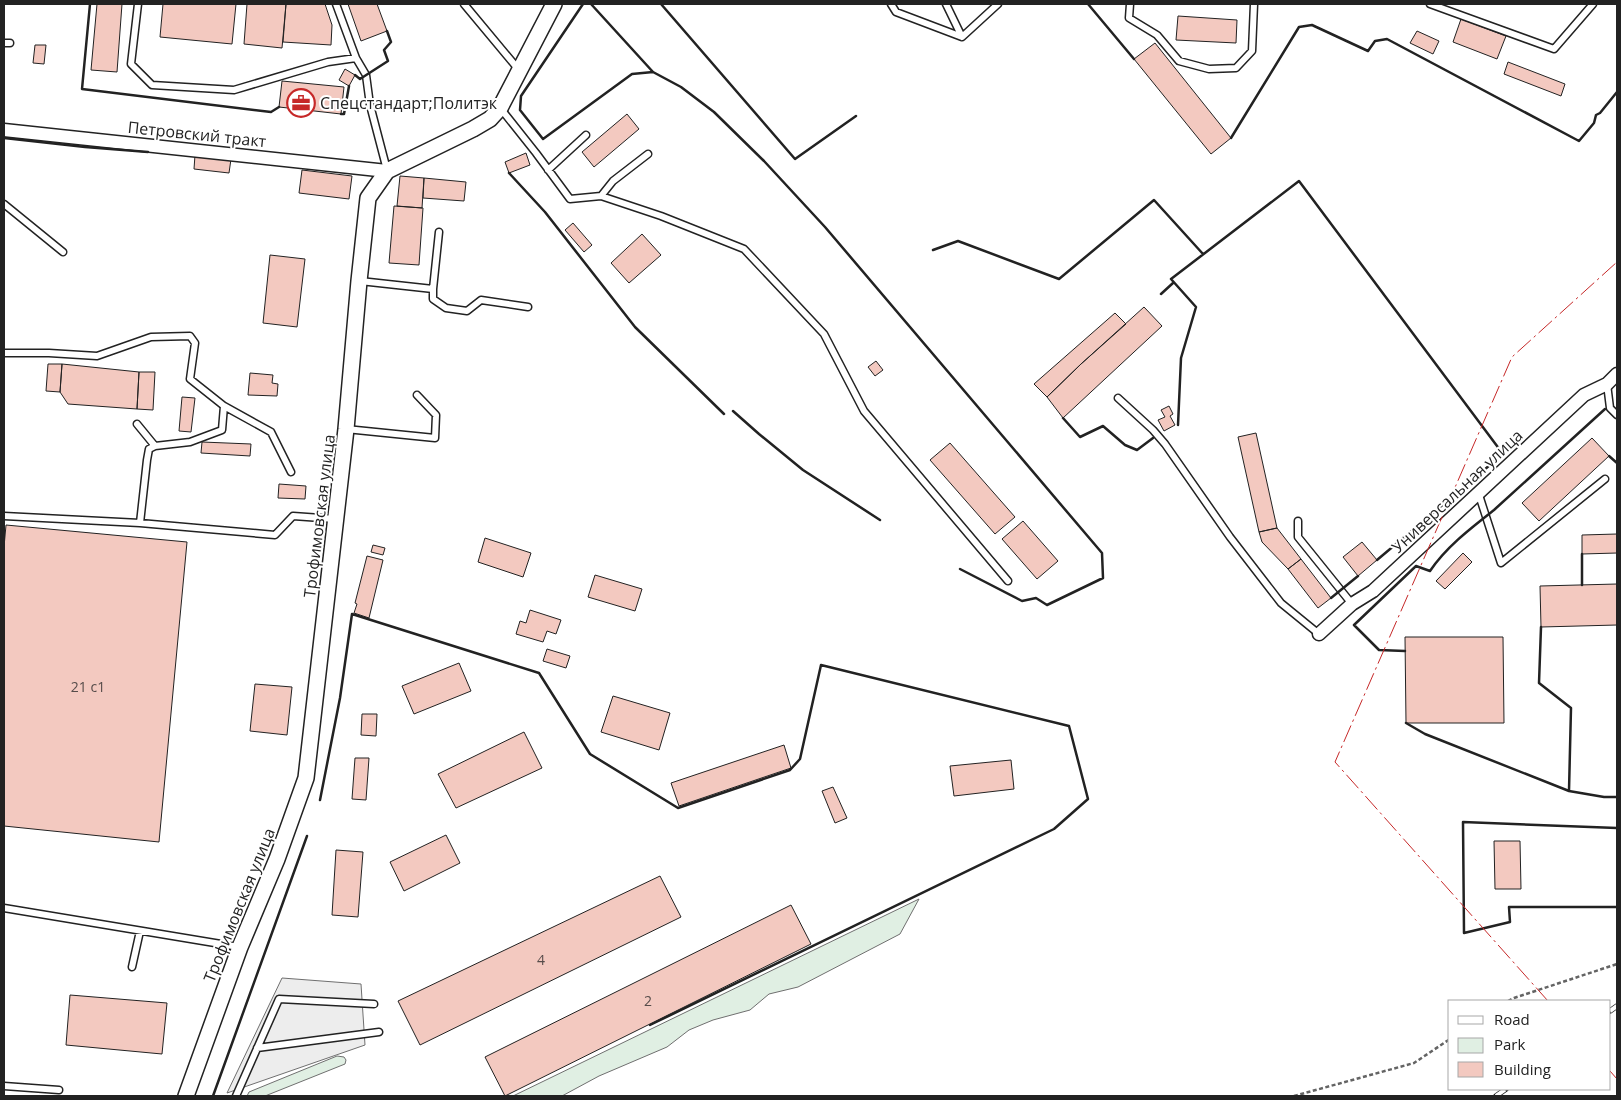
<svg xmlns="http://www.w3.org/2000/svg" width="1621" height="1100" viewBox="0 0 1621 1100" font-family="'Open Sans',sans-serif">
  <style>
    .green { fill: #e0efe3; stroke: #6f6f6f }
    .parking { fill: #ededed; stroke: #6f6f6f }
    .building { fill: #f3c9c0; stroke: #222 }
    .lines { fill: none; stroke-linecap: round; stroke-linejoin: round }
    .service-casing { stroke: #222; stroke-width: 9 }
    .minor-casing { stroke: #222; stroke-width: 15 }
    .tertiary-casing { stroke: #222; stroke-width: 18 }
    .path { stroke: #646464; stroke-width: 2.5; stroke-dasharray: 4 2.5; stroke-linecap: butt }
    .service { stroke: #fff; stroke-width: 6 }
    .minor { stroke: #fff; stroke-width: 12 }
    .tertiary { stroke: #fff; stroke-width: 15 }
    .rail-casing { stroke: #222; stroke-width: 5.5 }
    .rail { stroke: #fff; stroke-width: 4; stroke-dasharray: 11; stroke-linecap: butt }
    .wall { stroke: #222; stroke-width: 2.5 }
    .power { stroke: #c62828; stroke-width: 1; stroke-dasharray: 18 4 2.5 4; stroke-linecap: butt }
    .labels { text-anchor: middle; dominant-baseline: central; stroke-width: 4; stroke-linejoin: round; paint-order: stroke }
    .number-label { font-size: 14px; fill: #564c4a }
    .poi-label { font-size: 16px; fill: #222; stroke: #fff; text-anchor: start }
    .street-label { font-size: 16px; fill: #222; stroke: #fff }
  </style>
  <rect width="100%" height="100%" fill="#fff"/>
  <path class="green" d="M919 899 900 934 798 987 769 994 750 1010 713 1020 689 1030 667 1047 599 1076 562 1096H513Z
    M337 1056 344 1057 346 1060 345 1064 265 1096H247L249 1092Z"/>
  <path class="parking" d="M282 978 361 984 365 1045 227 1093Z"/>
  <path class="building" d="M97 4H122L117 72 91 70Z
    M163 4H236L232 44 160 37Z
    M247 4H286L282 48 244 44Z
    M286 4H325L332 25 331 45 283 42Z
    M348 4H377L387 31 361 41Z
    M1178 16 1237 20 1236 43 1176 40Z
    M1461 19 1506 36 1497 59 1453 42Z
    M1417 31 1439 41 1433 54 1410 43Z
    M1155 43 1231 138 1211 154 1134 59Z
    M35 45H46L44 64 33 63Z
    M1508 62 1565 84 1561 96 1504 74Z
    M345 69 355 75 349 86 339 80Z
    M282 81 344 87 341 114 279 107Z
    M627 114 639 129 594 167 582 152Z
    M526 153 530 165 509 173 505 162Z
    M195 155 231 159 229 173 194 169Z
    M302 170 352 176 349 199 299 193Z
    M400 176 424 178 422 208 397 206Z
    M424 178 466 182 464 201 423 198Z
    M394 206 423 208 419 265 389 263Z
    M573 223 592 245 584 252 565 230Z
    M642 234 661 255 629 283 611 263Z
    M270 255 305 259 297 327 263 323Z
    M1144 307 1162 326 1063 418 1047 397 1081 364Z
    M1115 313 1126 324 1081 364 1047 397 1034 384Z
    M876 361 883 370 875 376 868 367Z
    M48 364H62L60 392 46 391Z
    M62 364 139 372 137 409 68 404 60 392Z
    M139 372H155L153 410 137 409Z
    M250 373 273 375 272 383 278 384 277 396 248 395Z
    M182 397 195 398 191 432 179 431Z
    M1169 406 1173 414 1170 416 1175 425 1164 431 1158 420 1165 417 1161 410Z
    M1256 433 1277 528 1259 532 1238 437Z
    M1592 438 1609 456 1539 521 1522 503Z
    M202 442 251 444 250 456 201 453Z
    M950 443 1015 517 995 534 930 460Z
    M279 484 306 486 305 499 278 498Z
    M1023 521 1058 561 1037 579 1002 539Z
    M6 525 187 542 159 842 4 826V547Z
    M1277 528 1301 559 1288 569 1262 542 1259 532Z
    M1617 534V553L1582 554V535Z
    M485 538 531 553 523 577 478 562Z
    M1362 542 1377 560 1358 576 1343 557Z
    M373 545 385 548 383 555 371 552Z
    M1463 553 1472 562 1445 589 1436 581Z
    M367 556 383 560 369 618 354 613 357 604 355 603Z
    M1301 559 1331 598 1318 608 1288 569Z
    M595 575 642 589 635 611 588 597Z
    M1617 584V625L1541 627 1540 586Z
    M530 610 561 620 556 634 547 631 543 642 516 634 520 621 526 623Z
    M1405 637H1503L1504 723H1406Z
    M547 649 570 656 566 668 543 661Z
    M459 663 471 691 414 714 402 686Z
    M255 684 292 687 287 735 250 731Z
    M613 696 670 713 659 750 601 732Z
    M362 714H377L376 736 361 735Z
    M524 732 542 768 456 808 438 774Z
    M784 745 791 768 679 806 671 783Z
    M355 758H369L366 800 352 799Z
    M1011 760 1014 789 954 796 950 766Z
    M833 787 847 818 835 823 822 791Z
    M446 835 460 863 404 891 390 862Z
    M1494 841H1520L1521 889H1495Z
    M336 850 363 852 358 917 332 915Z
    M660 876 681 917 420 1045 398 1001Z
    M791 905 811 944 505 1096 485 1057Z
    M70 995 167 1003 162 1054 66 1045Z"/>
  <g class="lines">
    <defs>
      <path id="service" d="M138 4 131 64 152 85 234 90 328 62 356 58 366 75 370 105 387 170
        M336 4 356 58
        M464 4 519 70
        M891 4 896 12 962 37 998 4
        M946 4 962 37
        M1130 4 1129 18 1157 35 1179 61 1209 69 1236 68 1252 51 1254 4
        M1430 4 1554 49 1593 4
        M4 43H10
        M501 109 536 153 570 199 601 196 661 216 744 249 824 334 864 411 1008 581
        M548 170 586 135
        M601 196 613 181 648 154
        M4 204 63 252
        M360 281 433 289 439 232
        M433 289V299L446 308 467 311 481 300 528 307
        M4 353H49L97 356 151 337 190 336 195 343 190 379 224 406 222 430 190 442 155 446 137 424
        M1607 384 1610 408 1617 415
        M1118 398 1153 430 1165 444 1230 537 1281 603 1319 634
        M224 406 271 432 291 472
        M346 429 435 438 436 415 417 395
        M155 446 149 449 147 460 140 523 275 535 293 516 335 519
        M1479 495 1501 563 1605 479
        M4 516 140 523
        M1298 521V537L1352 604
        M4 908 239 947
        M132 967 140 931
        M257 1048 379 1032
        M4 1086 59 1090
        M236 1096 279 999 374 1004"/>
      <path id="minor" d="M4 130 387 171
        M1319 634 1352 604 1373 591 1584 395 1607 384 1617 374"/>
      <path id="tertiary" d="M186 1096 240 947 277 859 306 778 346 429 359 281 368 198 387 171 473 129 490 119 500 108 554 4"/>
    </defs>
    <use href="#service" class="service-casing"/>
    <use href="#minor" class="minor-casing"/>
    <use href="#tertiary" class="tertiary-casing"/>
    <path class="path" d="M1508 1001 1514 998 1617 964
      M1294 1096 1414 1063 1450 1039"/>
    <use href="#service" class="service"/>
    <use href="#minor" class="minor"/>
    <use href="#tertiary" class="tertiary"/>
    <defs>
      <path id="rail" d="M1610 1011 1617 1006
        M1496 1096 1506 1089"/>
    </defs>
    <use href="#rail" class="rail-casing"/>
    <use href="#rail" class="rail"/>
    <path class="wall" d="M90 4 82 89 271 112 279 107
      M583 4 521 96 520 110 543 139 632 74 653 72
      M591 4 653 72 681 87 714 112 764 161 825 227 1102 553 1103 578 1047 605 1036 598 1022 601 960 569
      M661 4 795 159 856 116
      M1088 4 1134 59
      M355 75 360 79 388 61 384 50 391 42 387 31
      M341 114H344L349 86
      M4 138 85 147 148 152
      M1231 138 1299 27 1312 25 1368 51 1375 41 1387 39 1579 141 1594 123 1596 115 1600 113 1617 92
      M509 173 545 212 635 327 724 414
      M933 250 958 241 1059 279 1154 200 1203 254
      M1161 294 1173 283
      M733 411 759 434 803 470 880 520
      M1063 418 1080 437 1103 426 1125 445 1137 450 1153 438
      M1178 425 1181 358 1196 307 1171 279 1299 181 1503 454 1377 560
      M1609 456 1617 463
      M1582 585V554
      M1331 598 1358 576
      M1541 627 1539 683 1571 708 1569 791
      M1405 651 1379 650 1354 625 1416 566 1430 571C1446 547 1471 528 1494 510L1605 409
      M1406 723 1425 734 1569 791 1604 797H1617
      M320 800 340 698 352 614 539 673 590 754 678 808 790 770 800 759 821 665 1069 726 1088 799 1054 829 650 1025
      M1617 828 1463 822 1464 933 1510 922 1509 907H1617
      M213 1096 307 836"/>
    <path class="power" d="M1548 1001 1335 762 1512 357 1617 262
      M1610 1071 1617 1079"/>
  </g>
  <defs>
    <symbol id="office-ring" viewBox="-11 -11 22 22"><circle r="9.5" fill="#fff" stroke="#c62828" stroke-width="1.5"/><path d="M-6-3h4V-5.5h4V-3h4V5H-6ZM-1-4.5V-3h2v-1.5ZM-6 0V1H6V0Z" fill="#c62828"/></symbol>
  </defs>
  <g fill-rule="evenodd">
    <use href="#office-ring" x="285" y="87" width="32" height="32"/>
  </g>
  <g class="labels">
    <g class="number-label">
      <text x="88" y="686">21 с1</text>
      <text x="541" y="959">4</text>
      <text x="648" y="1000">2</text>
    </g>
    <g class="poi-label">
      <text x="320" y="103">Спецстандарт;Политэк</text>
    </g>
    <g class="street-label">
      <text transform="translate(197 134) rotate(6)">Петровский тракт</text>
      <text transform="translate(1457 491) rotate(-43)">Универсальная улица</text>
      <text transform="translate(319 516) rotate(-83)">Трофимовская улица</text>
      <text transform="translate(239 905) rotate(-68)">Трофимовская улица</text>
    </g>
  </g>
  <rect width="1621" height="1100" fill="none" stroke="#222222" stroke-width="10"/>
  <rect x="1448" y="1000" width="162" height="90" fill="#ffffff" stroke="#a7a7a7"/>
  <rect x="1458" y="1016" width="25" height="8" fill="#ffffff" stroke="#a7a7a7"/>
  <text x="1494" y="1025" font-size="15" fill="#222222">Road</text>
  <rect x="1458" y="1038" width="25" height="15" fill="#e0efe3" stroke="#a7a7a7"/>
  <text x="1494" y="1050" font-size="15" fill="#222222">Park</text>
  <rect x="1458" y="1062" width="25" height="15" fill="#f3c9c0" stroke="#a7a7a7"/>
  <text x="1494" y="1075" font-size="15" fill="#222222">Building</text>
</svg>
